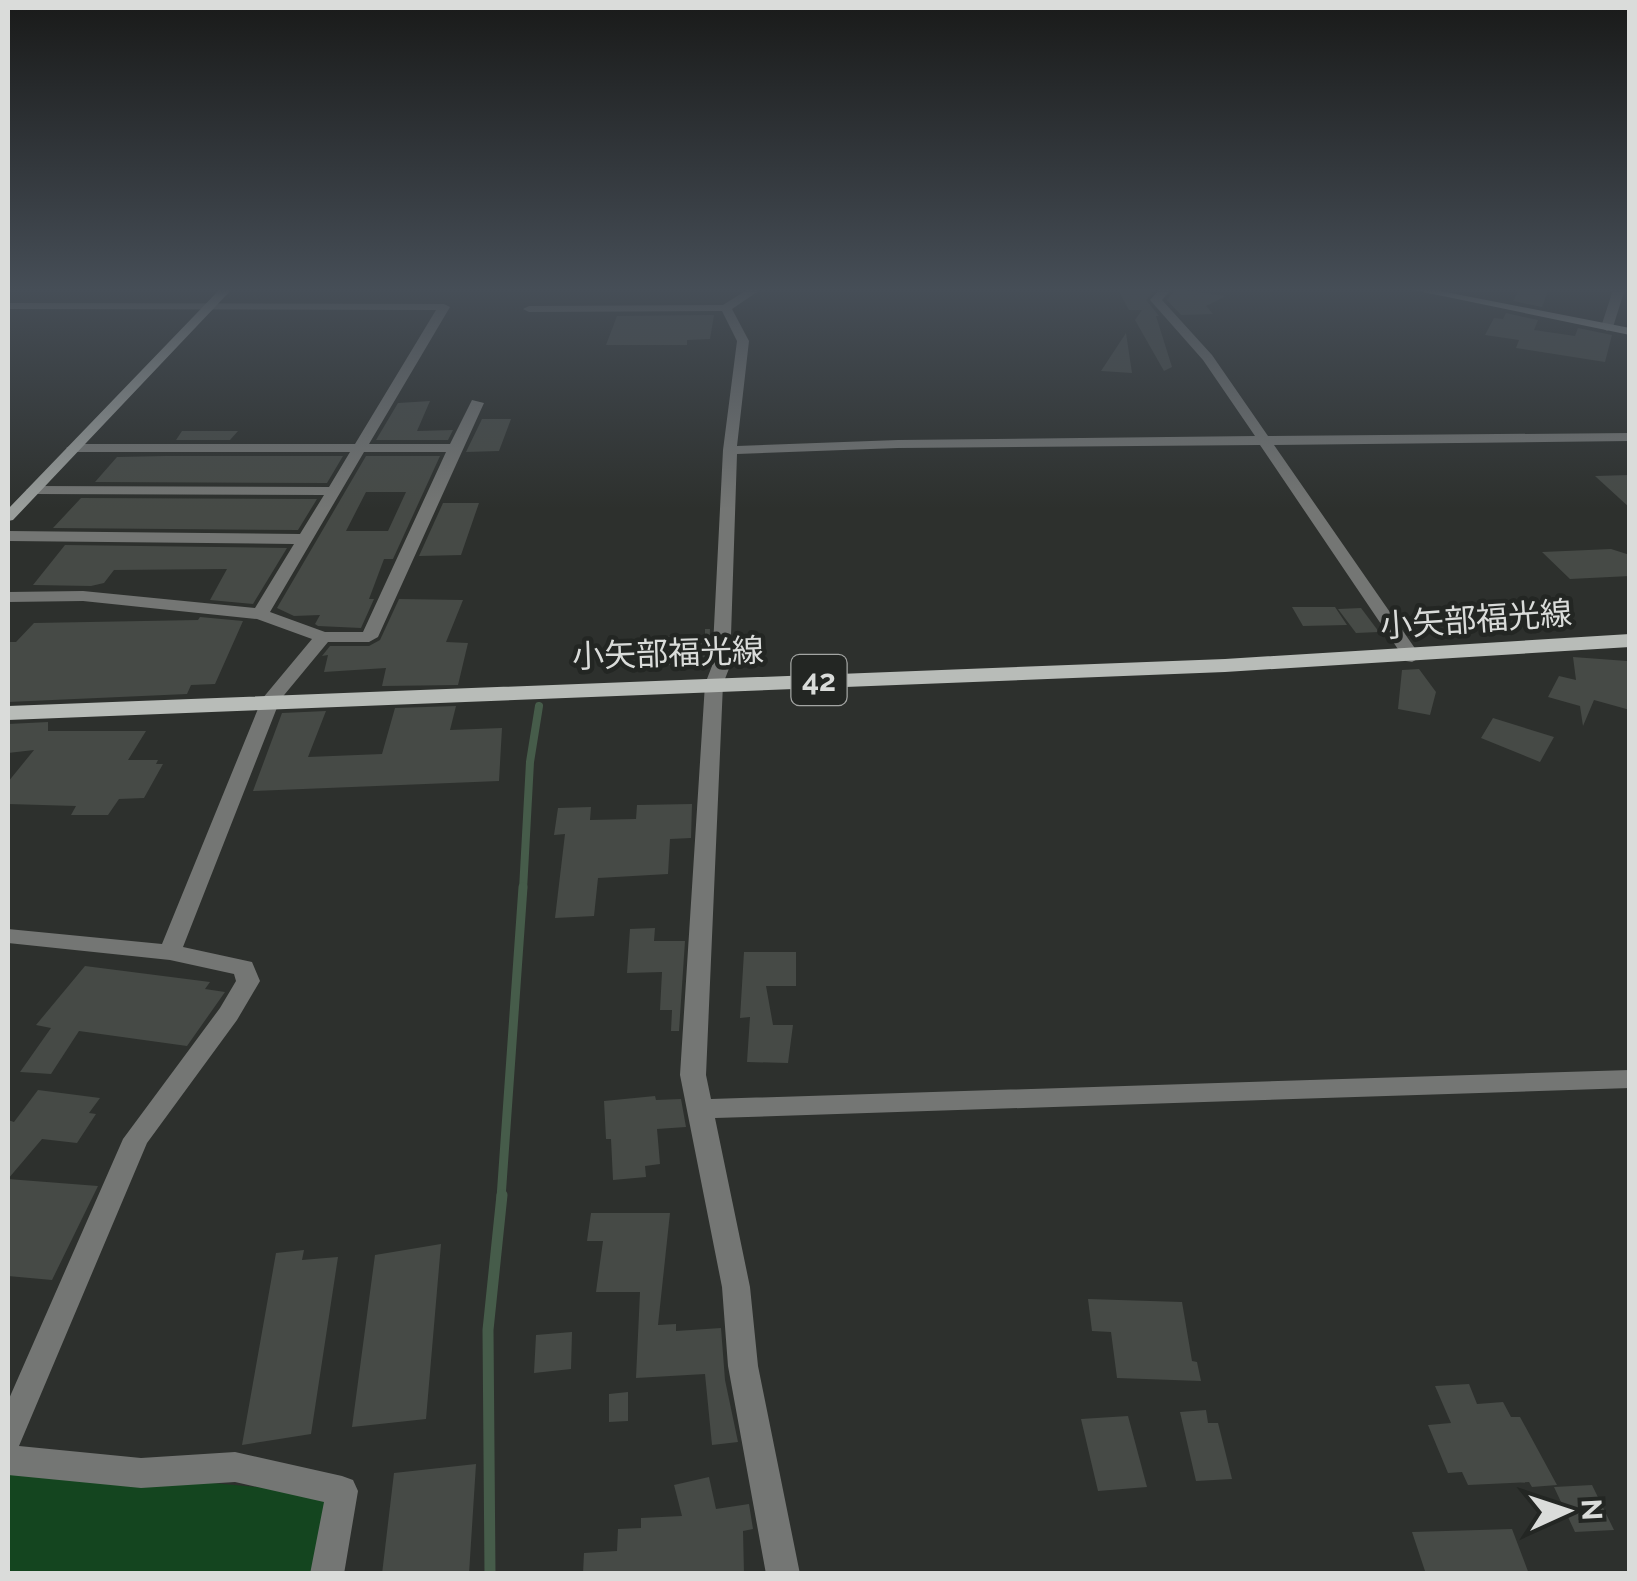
<svg xmlns="http://www.w3.org/2000/svg" width="1637" height="1581" viewBox="0 0 1637 1581" font-family="Raleway,'Noto Sans JP',sans-serif">
  <style>
    .green { fill: #14451f }
    .lines { fill: none; stroke-linecap: round; stroke-linejoin: round }
    .stream-far2 { stroke: #465c4a; stroke-width: 8 }
    .stream-far1 { stroke: #465c4a; stroke-width: 9 }
    .stream { stroke: #465c4a; stroke-width: 11 }
    .building { fill: #464a46; fill-rule: evenodd }
    .street { fill: #747674; fill-rule: evenodd }
    .secondary { fill: #9a9e9b; fill-rule: evenodd }
    .primary { fill: #b8bcb8; fill-rule: evenodd }
    .labels { text-anchor: middle; dominant-baseline: central; stroke-width: 9; stroke-linejoin: round; paint-order: stroke }
    .shield { fill: #232623; stroke: #a3a5a3; stroke-width: 2.5 }
    .shield-label { font-size: 30px; font-weight: bold; fill: #dadcda }
    .street-label { font-size: 32px; fill: #dadcda; stroke: #232623 }
  </style>
  <rect width="100%" height="100%" fill="#2d302d"/>
  <path class="green" d="M8 1464 333 1494 323 1573H8Z"/>
  <g class="lines">
    <path class="stream-far2" d="M523 890 530 762 539 706"/>
    <path class="stream-far1" d="M501 1198 523 887"/>
    <path class="stream" d="M490 1574 488 1330 502 1195"/>
  </g>
  <path class="building" d="M1117 288H1156L1146 300 1159 316H1156L1172 367 1164 371 1135 320 1142 310H1129Z
    M1520 288H1549L1542 307 1513 301Z
    M1175 290H1183L1226 296 1206 306 1213 314 1181 315 1167 300Z
    M1506 313 1538 320 1534 330 1575 336 1578 328 1612 335 1605 362 1516 348 1519 340 1485 335 1494 318 1503 319Z
    M714 315 710 339 687 340V345H606L617 316Z
    M1126 333 1132 373 1101 371Z
    M430 401 417 431 453 430 448 440H376L398 403Z
    M482 419H511L499 451 466 452Z
    M182 431H238L230 440H176Z
    M165 456H343L327 483 95 482 117 457Z
    M366 456H440L393 559H384L369 599H374L361 628 318 626 315 624 320 615 294 616 277 608ZM366 492H406L388 531H346Z
    M1630 475V508L1595 476Z
    M81 498 317 499 298 530 53 528Z
    M443 503H479L461 555 419 556Z
    M65 545 287 548 253 604 210 600 227 569 114 570 104 583 91 586 33 585Z
    M1611 549 1630 555V576L1570 579 1542 552Z
    M399 599 463 600 446 642 468 643 458 685 382 686 386 668 324 672 328 655 322 656 330 646H369L380 640Z
    M1292 607H1335L1347 625 1303 626Z
    M1361 608 1379 632 1356 633 1338 609Z
    M200 617 243 621 215 684 191 685 187 694 8 702V642H16L34 623 198 620Z
    M705 629H710L709 656 701 657V664L667 665 666 636H705Z
    M1573 657 1627 661 1630 710 1594 700 1583 726 1580 706 1548 697 1559 676 1576 680Z
    M1419 669 1436 692 1430 715 1398 709 1402 670Z
    M456 706 450 730 502 728 499 781 253 791 282 713 326 711 308 757 382 754 395 708Z
    M1493 718 1554 737 1540 762 1481 738Z
    M48 722V731H146L128 760H158L156 764H163L144 798 119 799 108 815H71L76 806 8 804V782L34 750 8 753V724Z
    M692 804 691 838 670 839 668 874 598 878 594 916 555 918 565 834 554 835 558 808 591 807 590 820 636 819 637 805Z
    M655 928 654 941H685L679 1031H671L672 1010H660L662 972 627 973 630 929Z
    M744 952H796V986H766L773 1025H793L788 1063 747 1062 750 1017 740 1018Z
    M85 966 210 982 205 989 225 992 187 1046 79 1031 51 1074 20 1072 51 1028 36 1025Z
    M38 1090 100 1098 89 1113 96 1114 77 1143 42 1139 8 1179 98 1186 52 1280 8 1276V1120L14 1122Z
    M655 1096 656 1100 681 1099 686 1127 657 1129 660 1164 645 1166 646 1177 613 1180 611 1139H606L604 1101Z
    M591 1213H670L658 1325 676 1324V1331L721 1328 725 1380 738 1442 712 1445 705 1374 636 1378 640 1292H596L603 1241H587Z
    M441 1244 426 1419 352 1427 375 1255Z
    M304 1250 302 1260 338 1257 311 1434 242 1445 276 1253Z
    M1088 1299 1182 1302 1192 1361 1197 1362 1201 1381 1117 1378 1111 1332 1092 1331Z
    M572 1332 571 1369 534 1373 536 1335Z
    M1469 1384 1477 1404 1503 1402 1511 1417H1520L1557 1485 1532 1487 1529 1482 1468 1485 1462 1472 1448 1473 1428 1425 1451 1423 1435 1386Z
    M628 1392V1421L609 1422V1394Z
    M1206 1410 1208 1423H1218L1232 1479 1196 1481 1180 1412Z
    M1128 1416 1147 1487 1098 1491 1081 1419Z
    M476 1464 469 1574H382L394 1473Z
    M709 1477 716 1509 749 1504 753 1529 743 1531 744 1574H583L584 1553 617 1551 618 1529 641 1528V1518L682 1516 674 1485Z
    M1592 1485 1614 1530 1575 1532 1554 1487Z
    M1512 1529 1529 1574H1426L1412 1532Z"/>
  <g class="lines">
    <path class="street" d="M750 288H763L732 309 749 341 737 446 898 440 1255 436 1203 360 1150 300 1161 288H1172L1162 300 1212 355 1268 436 1630 433V441L1274 445 1421 657 1412 662 1406 661 1260 445 898 448 737 454 730 666 723 684 706 1075 711 1099 1630 1070V1088L715 1118 750 1287 758 1366 800 1574H766L728 1366 722 1287 680 1075 705 684 712 666 723 450 737 341 722 311 529 312 523 309 529 306 723 305Z
      M1606 288H1619L1624 292 1613 327 1607 331 1601 327 1612 293Z
      M8 303 444 304 450 307 369 444H450L472 400 484 403 378 637 369 642H328L280 700 183 947 252 962 260 981 237 1020 147 1143 19 1446 141 1458 235 1452 342 1476 353 1480 358 1491 344 1574H310L324 1502 235 1482 141 1488 8 1475V1401L123 1139 220 1008 236 981 234 974 170 960 8 943V929L162 944 262 699 312 639 257 619 83 601 8 602V592L83 591 255 608 294 544 8 541V531L300 534 324 495 33 494 26 490 33 486 329 487 350 452H73L66 448 73 444H355L436 310 8 309ZM364 452H446L363 632H325L270 612Z"/>
    <path class="secondary" d="M221 288H233L13 520 8 521V509Z
      M1404 288H1425L1630 328V335Z"/>
    <path class="primary" d="M1630 634V647L1225 672 8 720V706L1225 659Z"/>
  </g>
  <linearGradient id="sky" x2="0" y2="1"><stop stop-color="#191a19"/><stop offset="0.57" stop-color="#464e57"/><stop offset="1" stop-color="#464e57" stop-opacity="0"/></linearGradient>
  <rect width="1637" height="509" fill="url(#sky)"/>
  <g class="labels">
    <rect class="shield" x="791.5" y="655" width="55" height="50" rx="8"/>
    <g class="shield-label">
      <text x="819" y="680">42</text>
    </g>
    <g class="street-label">
      <text transform="translate(1476 619) rotate(-4)">小矢部福光線</text>
      <text transform="translate(668 653) rotate(-2)">小矢部福光線</text>
    </g>
  </g>
  <rect width="1637" height="1581" fill="none" stroke="#dadcda" stroke-width="20"/>
  <g transform="translate(1567 1511) rotate(87)" stroke="#232623" stroke-width="8" paint-order="stroke">
  <path d="M0-8L18 38L0 25L-18 38Z" fill="#dadcda"/>
  <text y="-15" font-size="28" font-weight="bold" text-anchor="middle" fill="#dadcda">N</text>
  </g>
</svg>
